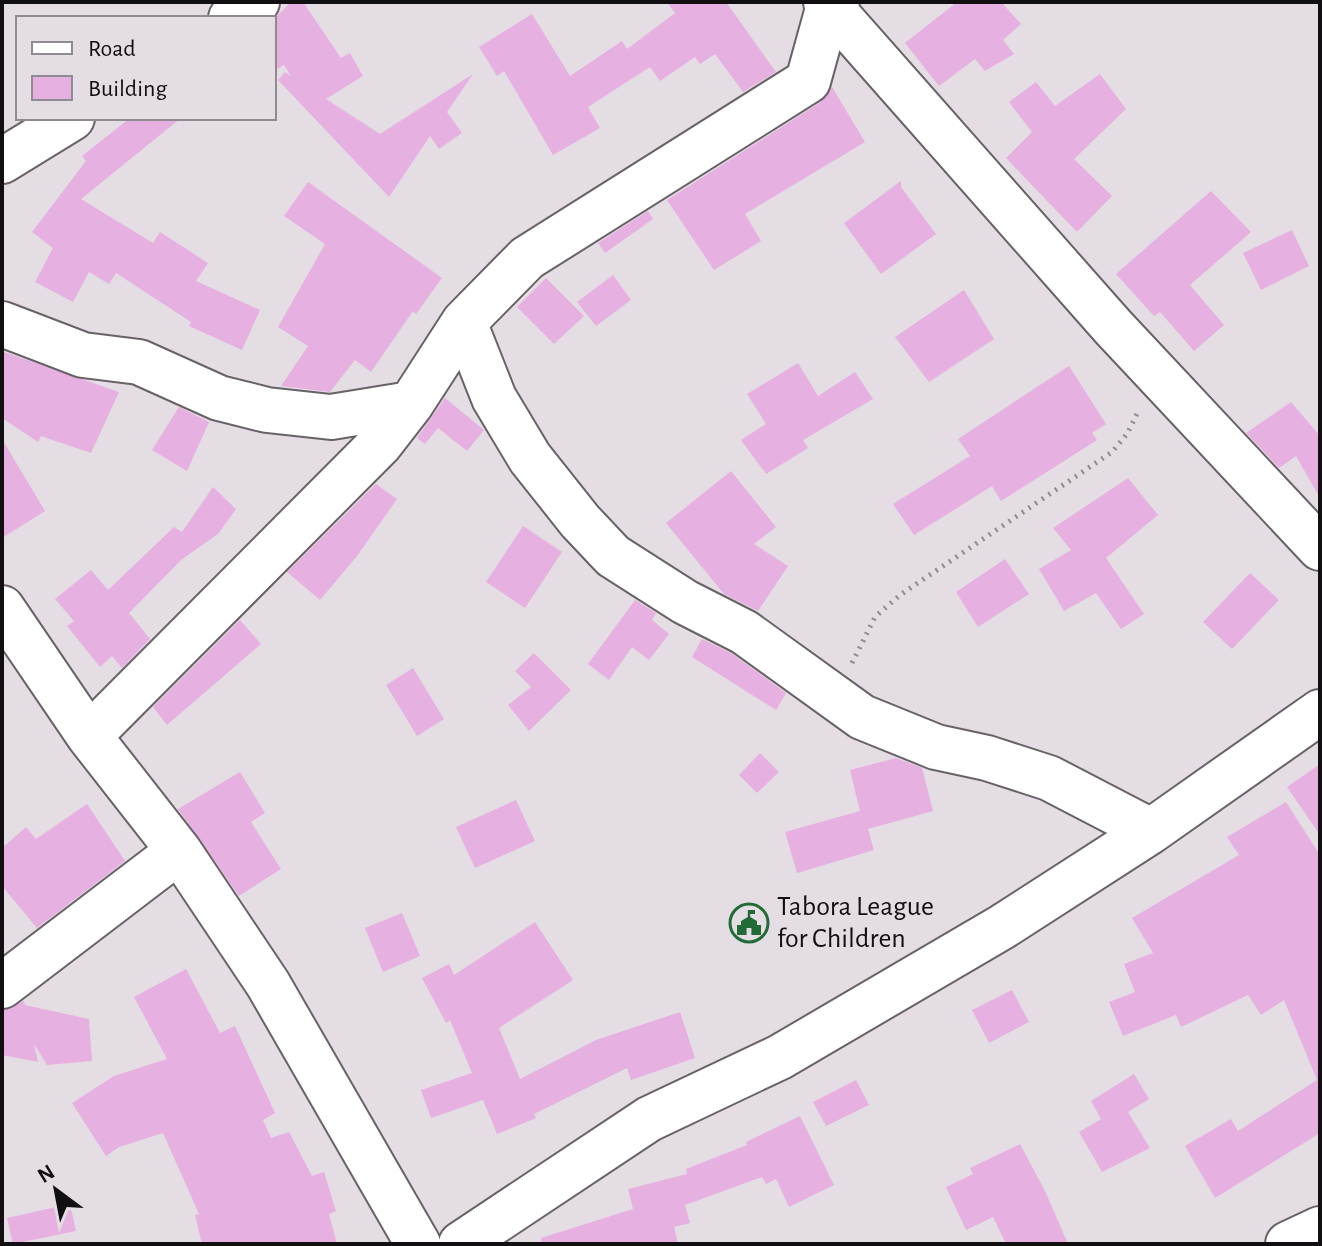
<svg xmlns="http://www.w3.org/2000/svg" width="1322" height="1246" viewBox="0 0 1322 1246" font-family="'Alegreya Sans',sans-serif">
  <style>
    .building { fill: #e6b0e1 }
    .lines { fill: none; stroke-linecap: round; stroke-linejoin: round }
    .minor-casing { stroke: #686267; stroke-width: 48 }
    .highway-casing { stroke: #686267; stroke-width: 48 }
    .path { stroke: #908a8f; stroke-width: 5; stroke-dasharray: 2 6; stroke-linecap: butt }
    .minor { stroke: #fff; stroke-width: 44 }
    .highway { stroke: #fff; stroke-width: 44 }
    .labels { text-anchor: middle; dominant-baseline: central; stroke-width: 8; stroke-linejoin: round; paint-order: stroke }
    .poi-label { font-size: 28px; fill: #110f11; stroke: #e5dde4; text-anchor: start }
  </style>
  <rect width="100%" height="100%" fill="#e5dde4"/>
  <path class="building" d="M291 2H303L341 58 350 53 363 76 326 99 380 134 473 74 447 112 462 133 439 149 430 136 389 197 278 80 285 72 291 76 284 65 274 71V19Z
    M667 2H726L776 72 743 92 715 54 700 64 695 57 660 81 650 67 588 107 600 128 553 155 504 71 497 76 479 47 532 14 570 76 622 41 627 49 675 13Z
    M957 2H1001L1021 24 1003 40 1014 54 985 71 975 59 939 86 905 43Z
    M1100 74 1126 109 1074 159 1112 196 1077 232 1006 158 1032 132 1009 102 1036 82 1055 106Z
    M832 87 865 142 745 214 761 241 714 270 667 200 821 102Z
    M130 118H181L81 199 153 243 160 232 208 263 196 281 260 310 242 350 189 326 191 322 116 273 109 284 89 272 73 302 35 282 53 248 32 232 86 161 82 156Z
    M901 181V187L936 234 881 274 844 223Z
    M308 182 442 278 416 314 413 311 371 372 355 360 330 392 281 386 308 346 278 327 325 244 284 216Z
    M1211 191 1251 232 1190 285 1224 325 1194 351 1160 312 1154 316 1116 274Z
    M648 211 653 219 605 253 598 243Z
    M1292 230 1309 266 1261 290 1243 253Z
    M613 275 631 300 596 326 577 302Z
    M546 278 584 316 554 344 517 307Z
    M964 290 994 339 929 382 895 337Z
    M4 352 119 392 91 453 41 436 38 442 2 418Z
    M798 363 818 396 855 372 873 399 803 440 808 448 766 474 741 440 766 424 747 394Z
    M1069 366 1106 424 1092 433 1097 440 1001 501 992 486 914 535 893 504 970 456 958 439Z
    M445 398 484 430 467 451 438 428 425 444 417 438Z
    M1291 402 1320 436V498L1296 456 1279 468 1246 433Z
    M179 407 209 422 187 471 152 450Z
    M2 439 45 511 2 538Z
    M731 471 776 527 754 544 788 566 758 611 724 594 666 523Z
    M1128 478 1158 515 1106 558 1144 614 1121 629 1096 593 1064 611 1039 569 1071 550 1053 528Z
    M376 484 397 499 357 556 320 600 287 572Z
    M213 487 236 509 218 534 181 560 129 613 150 639 122 668 112 656 100 667 67 626 74 621 55 599 91 570 108 590 174 527 182 532Z
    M523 526 562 552 525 608 486 582Z
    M1005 559 1029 594 978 627 956 592Z
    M1250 573 1279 600 1232 649 1203 622Z
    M635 600 656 613 652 620 669 634 649 660 632 647 609 680 588 664Z
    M240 620 261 644 167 725 153 707Z
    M702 639 731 653 786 693 776 710 692 657Z
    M534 653 571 690 529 731 508 705 531 687 515 671Z
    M413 668 444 719 417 736 386 685Z
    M760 753 779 772 757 793 739 775Z
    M896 758 922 768 933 811 868 829 874 850 797 873 785 832 860 811 850 770Z
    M1320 764V835L1287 787Z
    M240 772 265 813 251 822 281 869 239 896 178 809Z
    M516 800 535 841 475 868 456 827Z
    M1286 802 1320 855V1133L1215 1198 1185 1146 1231 1119 1238 1131 1317 1080 1284 1000 1261 1015 1248 995 1181 1027 1176 1015 1123 1036 1109 1002 1135 992 1124 964 1153 953 1132 918 1239 855 1227 837Z
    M87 804 125 861 37 928 2 886V848L26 827 36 839Z
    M402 913 420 956 383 972 365 928Z
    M535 922 573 980 499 1028 520 1079 596 1040 680 1012 695 1058 631 1080 627 1068 534 1114 536 1118 497 1134 483 1100 431 1118 421 1090 472 1073 450 1020 446 1023 422 978 449 964 454 975Z
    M186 969 220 1033 235 1026 275 1113 263 1120 271 1138 289 1132 312 1176 324 1172 336 1211 329 1214 337 1244H202L195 1215 199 1214 163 1133 119 1147 106 1156 72 1103 114 1076 167 1059 134 997Z
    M1012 990 1029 1022 989 1043 972 1010Z
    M24 1001 25 1005 89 1019 92 1061 47 1065 34 1044 38 1062 2 1055V1010Z
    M1134 1074 1149 1099 1128 1112 1150 1148 1102 1172 1079 1132 1101 1119 1091 1101Z
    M856 1080 869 1105 826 1126 813 1102Z
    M800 1116 834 1185 789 1207 776 1179 766 1184 762 1177 685 1205 690 1223 674 1227 678 1244H542L541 1238 633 1209 628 1189 687 1174 686 1169 747 1145 746 1142Z
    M1020 1144 1045 1191 1068 1244H1006L993 1217 966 1230 946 1187 973 1174 970 1168Z
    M70 1204 76 1231 13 1244 7 1218Z"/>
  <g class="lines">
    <defs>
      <path id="minor" d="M826 2 1113 327 1320 548
        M231 18 257 2
        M2 161 72 118
        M464 322 494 398 530 458 580 521 613 556 685 602 744 632 862 717 936 747 987 758 1049 778 1151 831
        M2 324 83 355 139 362 219 398 267 410 331 417 411 404
        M2 608 89 736 179 851 268 984 418 1244
        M89 736 380 444 411 404 464 322 527 258 808 81 829 5 837 2
        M2 986 179 851
        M461 1244 649 1119 780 1057 1002 927 1151 831 1320 712"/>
      <path id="highway" d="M1288 1244 1320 1229"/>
    </defs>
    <use href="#minor" class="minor-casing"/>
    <use href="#highway" class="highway-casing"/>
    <path class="path" d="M852 663 875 617 900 595 1112 452 1127 434 1139 410"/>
    <use href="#minor" class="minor"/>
    <use href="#highway" class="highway"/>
  </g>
  <defs>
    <symbol id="civic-ring" viewBox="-11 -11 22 22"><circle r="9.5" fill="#e5dde4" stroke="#226b37" stroke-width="1.5"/><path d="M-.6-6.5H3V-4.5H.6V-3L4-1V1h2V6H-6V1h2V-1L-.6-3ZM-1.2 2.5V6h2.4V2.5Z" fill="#226b37"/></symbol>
  </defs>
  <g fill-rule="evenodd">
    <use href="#civic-ring" x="727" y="901" width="44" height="44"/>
  </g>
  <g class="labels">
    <g class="poi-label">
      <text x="777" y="907">Tabora League<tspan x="777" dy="32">for Children</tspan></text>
    </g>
  </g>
  <rect width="1322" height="1246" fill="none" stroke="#110f11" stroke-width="8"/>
  <rect x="16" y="16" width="260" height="104" fill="#e5dde4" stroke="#908b90" stroke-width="2"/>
  <rect x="32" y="42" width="40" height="12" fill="#ffffff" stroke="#908b90" stroke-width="2"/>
  <text x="88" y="56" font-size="24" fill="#110f11">Road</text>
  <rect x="32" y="76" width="40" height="24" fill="#e6b0e1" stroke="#908b90" stroke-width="2"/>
  <text x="88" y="96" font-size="24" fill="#110f11">Building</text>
  <g transform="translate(56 1190) rotate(328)" stroke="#e5dde4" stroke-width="6" paint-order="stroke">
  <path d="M0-6L14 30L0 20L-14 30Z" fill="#110f11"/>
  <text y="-12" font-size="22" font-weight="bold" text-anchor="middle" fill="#110f11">N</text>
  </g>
</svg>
